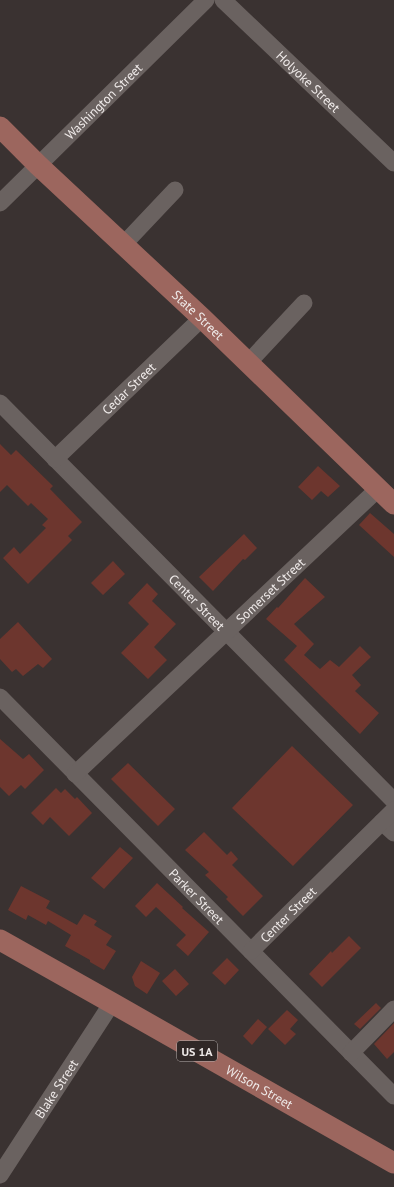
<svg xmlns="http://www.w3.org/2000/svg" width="394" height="1187" viewBox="0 0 394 1187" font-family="'PT Sans',sans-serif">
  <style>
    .building { fill: #6d362e }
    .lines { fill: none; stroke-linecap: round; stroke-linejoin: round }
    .minor { stroke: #6a6260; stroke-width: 17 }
    .major { stroke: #9c665e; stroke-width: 21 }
    .labels { text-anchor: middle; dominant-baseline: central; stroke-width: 3; stroke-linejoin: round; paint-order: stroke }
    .shield { fill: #302827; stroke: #b6b0af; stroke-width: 1 }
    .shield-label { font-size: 12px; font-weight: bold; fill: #efeae9 }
    .street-label { font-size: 13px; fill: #efeae9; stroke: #302827 }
  </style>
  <rect width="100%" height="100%" fill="#3a3231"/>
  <path class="building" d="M0 444 11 455 16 450 53 486 50 489 82 522 68 536 72 540 28 584 3 558 14 547 20 554 46 528 42 525 48 519 31 503 28 506 7 485 0 492Z
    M318 466 340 486 328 497 321 491 312 500 298 487Z
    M370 513 394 534V557L359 525Z
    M244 534 257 548 245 560 243 559 213 591 199 577Z
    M113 561 125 574 103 595 91 583Z
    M305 578 325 597 294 624 314 644 304 655 320 669 330 660 339 667 360 646 371 657 352 675 361 685 355 691 379 713 360 734 284 660 297 646 266 619 277 607 278 608Z
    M147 583 158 594 152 601 176 624 154 647 167 660 148 679 121 653 149 624 128 603Z
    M18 622 52 659 43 668 38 664 23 676 16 669 12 672 0 659V639Z
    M0 739 23 759 29 754 44 770 25 789 21 785 9 796 0 787Z
    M292 746 353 805 293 866 232 808Z
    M128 763 175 809 158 826 111 779Z
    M56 788 61 793 65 789 75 799 77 797 92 813 69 836 50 817 43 825 31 813Z
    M204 832 227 855 231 851 238 859 232 865 263 896 243 916 226 899 228 897 205 875 209 872 185 850Z
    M120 847 133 858 104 889 91 878Z
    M157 883 183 907 182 908 209 932 188 956 176 945 186 935 156 907 146 917 135 906Z
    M21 886 50 901 46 908 77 925 84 914 97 921 94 925 112 936 106 945 116 951 104 970 90 962V960L65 946 71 935 48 921 46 925 28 915 26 920 8 910Z
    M349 936 361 948 322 987 309 974 331 951 332 953Z
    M227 958 239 970 225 985 212 973Z
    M141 961 160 973 147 994 135 986 132 977Z
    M175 969 189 984 176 996 162 981Z
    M376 1003 381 1008 360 1029 354 1024Z
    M287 1010 298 1020 290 1029 296 1034 285 1045 268 1029Z
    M258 1019 267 1027 252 1045 243 1036Z
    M394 1023V1052L387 1059 374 1044Z"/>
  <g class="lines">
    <g class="minor">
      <path id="s1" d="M223 0 394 163"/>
      <path id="s2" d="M0 203 206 0"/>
      <path d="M123 245 175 190"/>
      <path d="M248 363 304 303"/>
      <path id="s3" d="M0 403 394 801"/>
      <path id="s4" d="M55 459 202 318"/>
      <path id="s5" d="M0 697 394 1096"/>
      <path id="s6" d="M75 774 378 489"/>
      <path d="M382 822 394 833"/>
      <path id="s7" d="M251 951 394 810"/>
      <path d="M351 1053 394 1009"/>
      <path id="s8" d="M0 1175 112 1003"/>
    </g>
    <g class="major">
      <path id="s9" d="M0 127 38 165 202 318 394 504"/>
      <path id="s10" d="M0 940 112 1003 394 1163"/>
    </g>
  </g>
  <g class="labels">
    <rect class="shield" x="177" y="1041" width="40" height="20" rx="3"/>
    <g class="shield-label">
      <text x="197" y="1051">US 1A</text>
    </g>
    <g class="street-label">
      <text stroke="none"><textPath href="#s1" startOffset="118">Holyoke Street</textPath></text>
      <text stroke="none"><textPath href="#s2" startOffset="145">Washington Street</textPath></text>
      <text stroke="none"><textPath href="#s9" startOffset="273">State Street</textPath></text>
      <text stroke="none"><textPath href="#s4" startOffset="102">Cedar Street</textPath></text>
      <text stroke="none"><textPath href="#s6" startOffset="268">Somerset Street</textPath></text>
      <text stroke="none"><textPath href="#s3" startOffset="280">Center Street</textPath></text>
      <text stroke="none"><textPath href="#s5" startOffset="280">Parker Street</textPath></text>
      <text stroke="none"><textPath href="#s7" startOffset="52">Center Street</textPath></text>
      <text stroke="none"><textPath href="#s10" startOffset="298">Wilson Street</textPath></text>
      <text stroke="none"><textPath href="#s8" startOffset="103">Blake Street</textPath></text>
    </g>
  </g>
</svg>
